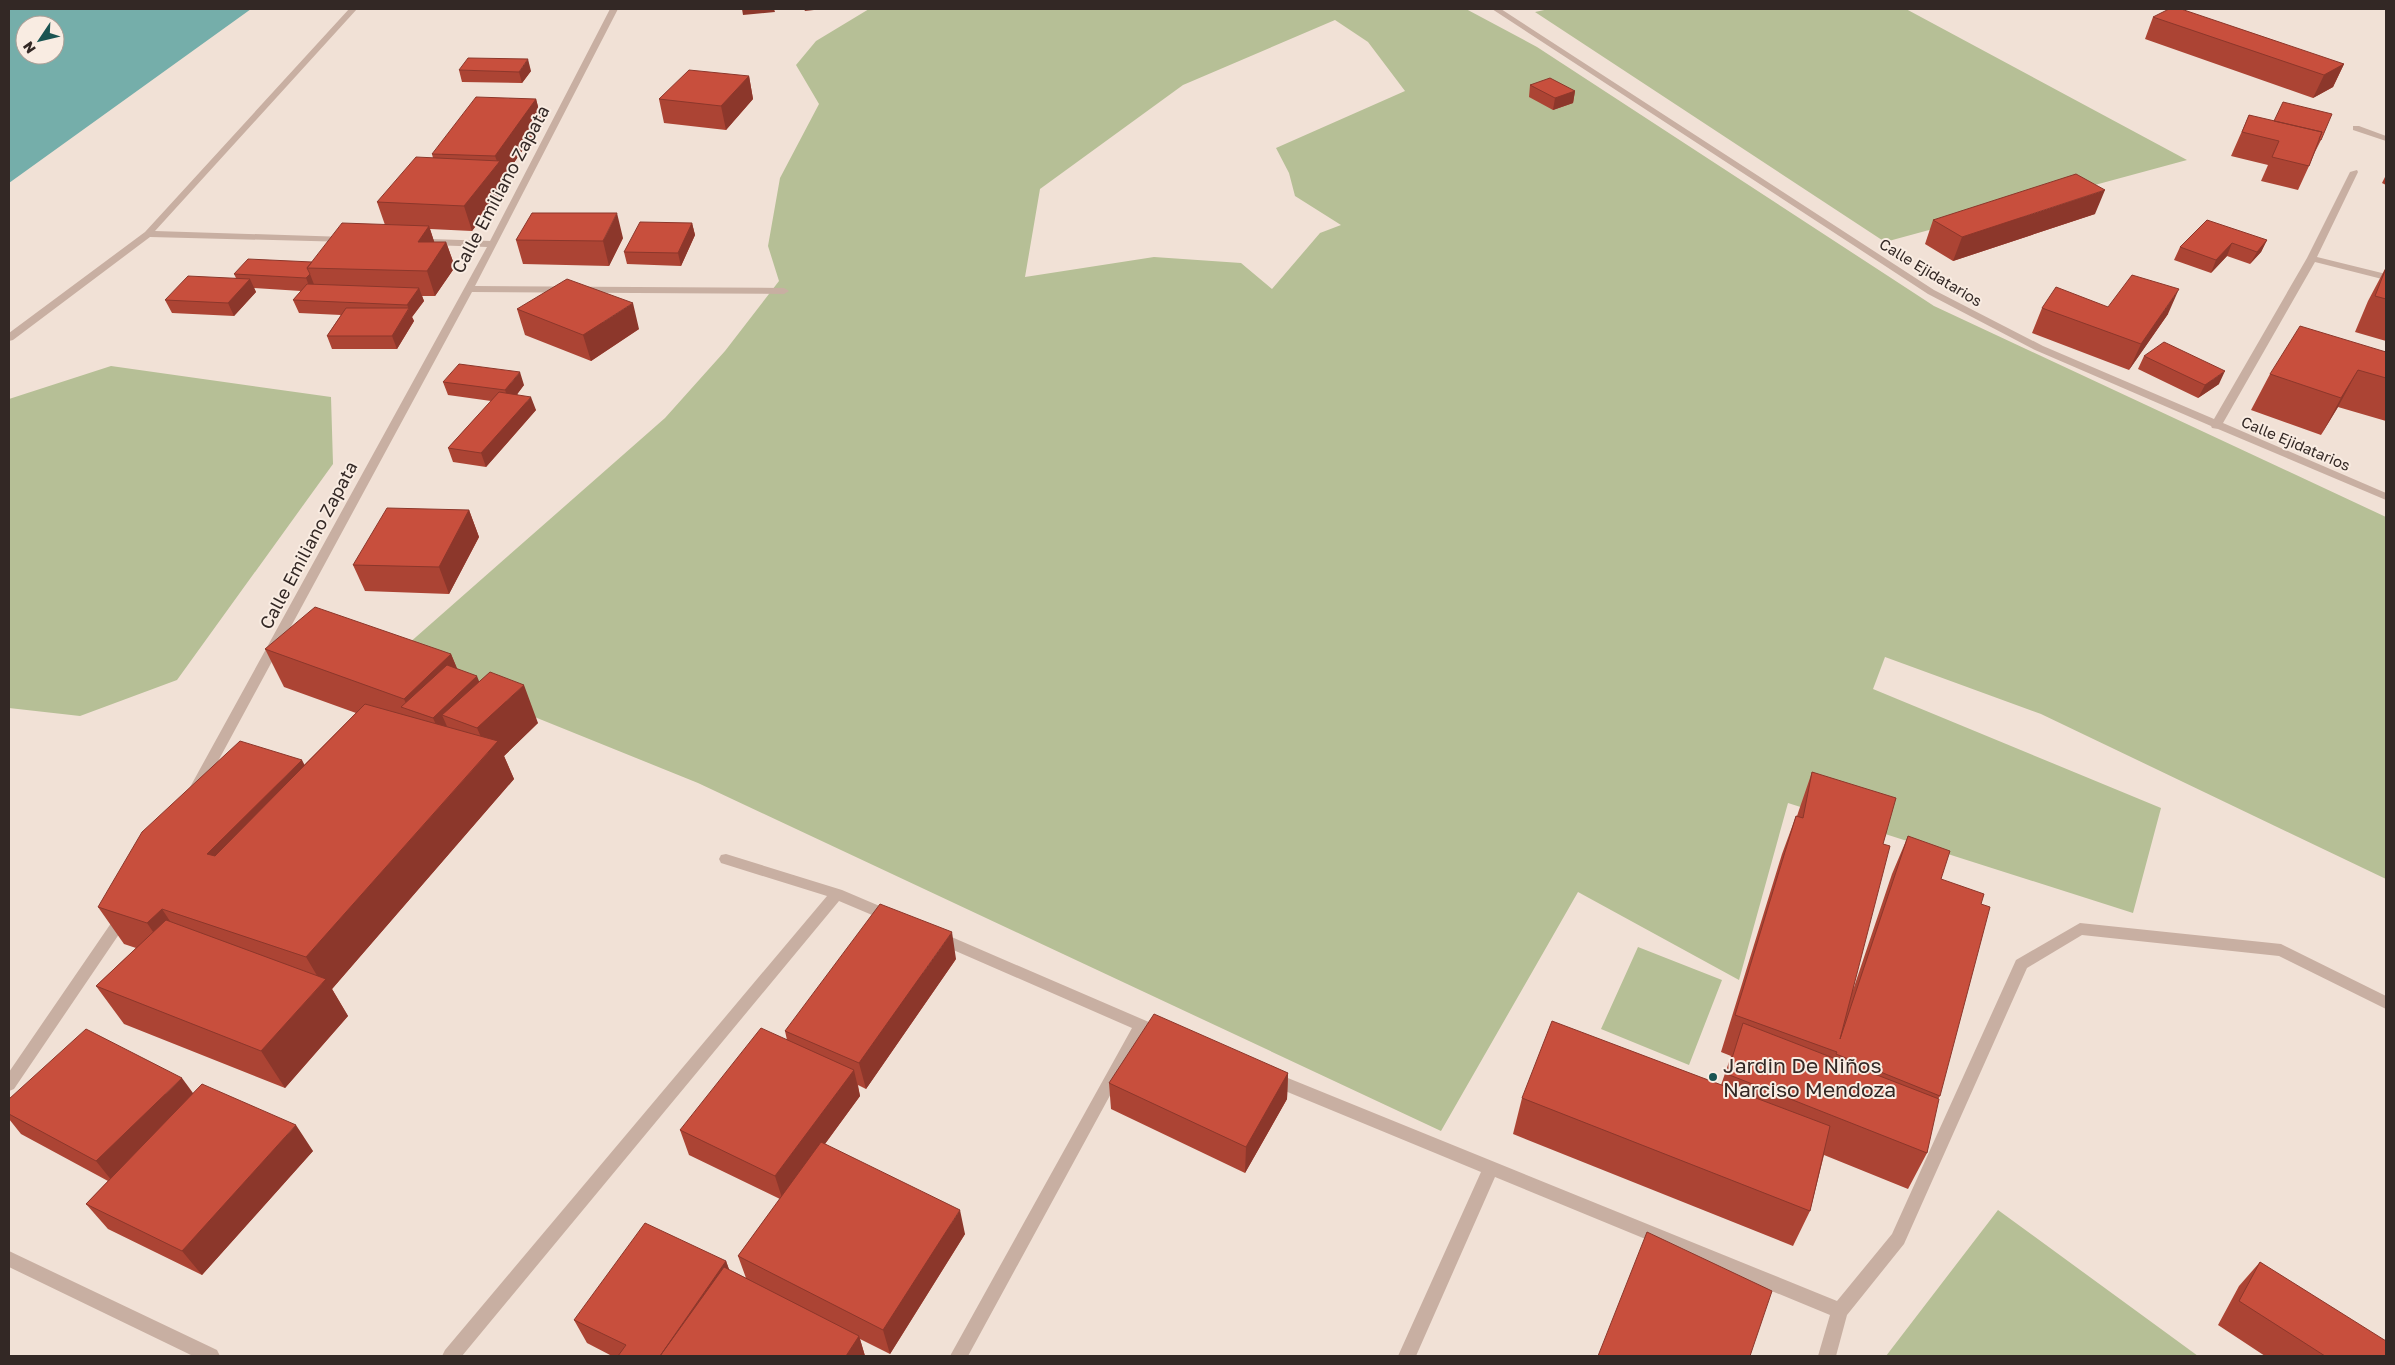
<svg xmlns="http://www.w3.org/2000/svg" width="2395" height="1365" viewBox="0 0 2395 1365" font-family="'Golos Text',sans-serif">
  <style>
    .green { fill: #b6bf96; fill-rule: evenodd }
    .water { fill: #75aeaa; fill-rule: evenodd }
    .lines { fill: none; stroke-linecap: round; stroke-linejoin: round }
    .service { fill: #c8afa2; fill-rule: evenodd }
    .minor { fill: #c8afa2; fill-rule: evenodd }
    .wall { fill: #ac4434 }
    .shaded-wall { fill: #8c372b }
    .building { fill: #c84f3d; stroke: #8c372b }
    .poi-dot { fill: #1a5452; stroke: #f9ece2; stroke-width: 2 }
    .labels { text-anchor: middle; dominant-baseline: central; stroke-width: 4; stroke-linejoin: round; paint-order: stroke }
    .far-street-label { font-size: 15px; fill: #332825; stroke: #f9ece2 }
    .street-label { font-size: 18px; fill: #332825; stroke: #f9ece2 }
    .near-poi-label { font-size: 21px; fill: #332825; stroke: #f9ece2; text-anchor: start }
  </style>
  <rect width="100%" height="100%" fill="#f1e1d6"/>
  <path class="green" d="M869 9H1466L1537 47 1934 306 2386 517V879L2041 714 1885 657 1873 689 2161 808 2133 913 1788 803 1739 980 1578 892 1441 1131 698 783 391 659 665 418 725 351 779 281 768 246 780 178 819 104 796 65 816 41ZM1335 20 1368 42 1405 91 1276 148 1289 173 1295 196 1341 225 1320 233 1272 289 1241 263 1154 257 1025 277 1040 189 1183 85Z
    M1549 9H1906L2187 160 1885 242 1535 12Z
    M111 366 331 397 333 464 177 680 80 716 9 708V399Z
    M1638 947 1722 980 1689 1065 1601 1029Z
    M1998 1210 2198 1356H1886Z"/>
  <path class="water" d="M9 9H251L9 183ZM25 25H55V55H25Z"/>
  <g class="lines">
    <path class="service" d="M2353 126H2359L2386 136V141L2353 130Z"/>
    <path class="minor" d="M349 9H357L155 231 346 237 351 240 349 242 150 237 13 340 9 341V333L145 232Z
      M610 9H618L475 286 784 288 789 291 784 294 472 292 203 789 201 792H191L189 789 487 247 431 245 426 242 431 239 490 241Z
      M1492 9H1501L1934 290 2043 346 2214 419 2307 258 2350 172 2357 170 2358 172 2317 257 2386 274V280L2315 262 2223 423 2386 493V500L2218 429 2212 428 2211 426 2035 350 1928 294Z
      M726 854 842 890 896 913 898 917 896 921 891 923 839 901 462 1356H442L445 1350 827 896 721 863 719 859 721 855Z
      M123 911 128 913 130 917 128 921 14 1089 9 1091V1072L118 913Z
      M2080 923 2281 944 2386 996V1009L2279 956 2082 935 2027 968 1904 1244 1847 1315 1836 1356H1818L1830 1315 1495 1177 1416 1356H1398L1481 1172 1268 1084 1265 1079 1268 1074 1273 1072 1278 1074 1837 1301 1892 1234 2016 960Z
      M940 932 1165 1029 1168 1033 1165 1037 1160 1039 1144 1033 968 1356H950L1132 1028 935 942 933 938 935 934Z
      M9 1251 217 1350 220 1356H193L9 1267Z"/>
  </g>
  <path class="wall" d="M2153 17 2344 64 2333 87 2313 98 2145 39Z
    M459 70 531 71 522 83 462 82Z
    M749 76 753 99 726 130 664 123 659 99Z
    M1530 85 1575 91 1573 103 1553 110 1529 97Z
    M536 99 542 122 504 177 507 185 472 231 430 229 434 242H446L455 267 435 296H422L424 301 412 317 414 321 397 349H332L327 336 341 315 299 313 293 300 301 291 254 288 256 292 234 316 172 313 165 300 236 278 234 274 312 262 385 225 377 202 433 158 432 154Z
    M2249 115 2321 140 2315 152 2309 166 2298 190 2261 181 2268 165 2231 156Z
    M2386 175V185L2382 183Z
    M2095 214 1953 261 1925 244 1933 220Z
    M692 223 695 235 681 266 627 264 624 252Z
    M623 238 609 266 523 264 516 240Z
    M2267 240 2261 252 2250 264 2227 256 2211 273 2174 260 2180 247Z
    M2386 267V341L2355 332 2368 301Z
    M2108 307 2168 314 2129 370 2032 333 2042 308Z
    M517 309 639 329 591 361 525 335Z
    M2386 352V421L2338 407 2321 435 2251 410 2270 374Z
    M2144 356 2219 384 2198 398 2138 369Z
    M443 382 524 385 517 394 536 410 486 467 453 462 448 448 491 401 448 395Z
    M469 510 479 537 449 594 365 591 353 565Z
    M265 649 451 654 457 669 479 682 538 723 504 756 514 779 332 989 348 1016 285 1088 124 1024 96 986 136 948 124 944 98 907 304 765 356 713 284 687Z
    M1812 772 1883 844 1853 990 1892 874 1908 836 1941 879 1940 1096 1938 1099 1927 1153 1908 1189 1824 1155 1810 1211 1793 1246 1513 1134 1522 1098 1721 1085 1731 1056 1721 1052 1782 854 1796 816H1797L1799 810Z
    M956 959 866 1089 858 1085 860 1096 825 1144 965 1234 890 1354 860 1339 865 1356H612L587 1343 574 1320 726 1261 729 1270 746 1278 738 1256 780 1199 689 1155 680 1130 787 1040 785 1031Z
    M1288 1073 1287 1099 1245 1173 1111 1109 1109 1083Z
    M193 1093 313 1151 202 1275 108 1229 86 1204 108 1181 21 1134 9 1119V1099Z
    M2260 1262 2386 1356H2265L2218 1325 2239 1286Z"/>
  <path class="shaded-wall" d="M742 9H774L775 12 743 15Z
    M804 9H823L805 11Z
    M528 59 531 71 522 83 519 72Z
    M2344 64 2333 87 2313 98 2324 75Z
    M749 76 753 99 726 130 721 106Z
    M1575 91 1573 103 1553 110 1555 98Z
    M536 99 542 122 504 177 507 185 472 231 464 206 498 164 495 156Z
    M2105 190 2095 214 1953 261 1962 237Z
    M617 213 623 238 609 266 603 241Z
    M692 223 695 235 681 266 678 253Z
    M429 226 437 250 418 242Z
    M2267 240 2261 252 2250 264 2257 252Z
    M446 242 455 267 435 296 427 271Z
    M2232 243 2227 256 2211 273 2216 260Z
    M310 274 315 287 311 291 306 278Z
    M250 279 256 292 234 316 228 303Z
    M419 288 424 301 412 317 414 321 397 349 392 336 409 309 407 305Z
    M2179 289 2168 314 2129 370 2141 344Z
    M633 303 639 329 591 361 583 335Z
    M2358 370 2338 407 2321 435 2341 398Z
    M2225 371 2219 384 2198 398 2205 385Z
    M520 372 524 385 510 404 505 390Z
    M531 397 536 410 486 467 481 453Z
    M469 510 479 537 449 594 439 567Z
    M451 654 465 687 477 676 492 714 524 685 538 723 504 756 514 779 332 989 348 1016 285 1088 261 1051 322 984 306 957 488 753 477 728 442 715 457 749 450 756 433 718 409 710 404 699Z
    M302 760 322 799 231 892 207 854Z
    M162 909 187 947 173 961 147 923Z
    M952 932 956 959 866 1089 859 1063Z
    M854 1070 860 1096 783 1201 775 1176Z
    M1288 1073 1287 1099 1245 1173 1246 1147Z
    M182 1078 201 1104 117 1187 96 1161Z
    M296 1125 313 1151 202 1275 182 1251Z
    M960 1210 965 1234 890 1354 883 1330Z
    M726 1261 735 1285 661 1356Z
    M859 1336 865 1356H846Z"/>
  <path class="building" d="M2169 9H2181L2344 64 2324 75 2153 17Z
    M468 58 528 59 519 72 459 70Z
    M689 70 749 76 721 106 659 99Z
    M1550 78 1575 91 1555 98 1530 85Z
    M476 97 536 99 495 156 432 154Z
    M2283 102 2332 114 2321 140 2319 139 2322 132 2274 121Z
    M2249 115 2322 132 2309 166 2272 157 2279 141 2242 132Z
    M416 157 500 161 464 206 377 202Z
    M2076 174 2105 190 1962 237 1933 220Z
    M532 213H617L603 241 516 240Z
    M2207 220 2267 240 2257 252 2232 243 2216 260 2180 247Z
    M640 222 692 223 678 253 624 252Z
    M342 223 429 226 418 242H446L427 271 307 268Z
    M248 259 312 262 307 268 310 274 306 278 234 274Z
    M2386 268V299L2375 296Z
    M2132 275 2179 289 2141 344 2042 308 2056 287 2108 307Z
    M188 276 250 279 228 303 165 300Z
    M567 279 633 303 583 335 517 309Z
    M307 284 419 288 407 305 293 300Z
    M346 308H409L392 336H327Z
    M2300 326 2386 352V378L2358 370 2341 398 2270 374Z
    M2164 342 2225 371 2205 385 2144 356Z
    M459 364 520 372 505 390 443 382Z
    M499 392 531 397 481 453 448 448Z
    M387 508 469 510 439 567 353 565Z
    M315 607 451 654 404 699 265 649Z
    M447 665 477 676 433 718 401 707Z
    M490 672 524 685 477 728 442 715Z
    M365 704 498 741 306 957 162 909 147 923 98 907 142 832 240 741 302 760 207 854 215 856Z
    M1812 772 1896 798 1883 844 1890 846 1840 1039 1908 836 1950 851 1941 879 1984 894 1981 904 1990 907 1940 1096 1836 1054 1837 1052 1735 1015 1796 816 1803 818Z
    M880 904 952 932 859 1063 785 1031Z
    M166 920 326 979 261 1051 96 986Z
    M1154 1014 1288 1073 1246 1147 1109 1083Z
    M1552 1021 1830 1126 1810 1211 1522 1098Z
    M1743 1023 1939 1099 1927 1153 1727 1074Z
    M761 1028 854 1070 775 1176 680 1130Z
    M86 1029 182 1078 96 1161 9 1114V1099Z
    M202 1084 296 1125 182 1251 86 1204Z
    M821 1142 960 1210 883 1330 738 1256Z
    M645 1223 726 1261 660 1356H618L626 1345 574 1320Z
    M1647 1232 1772 1291 1750 1356H1598Z
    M2260 1262 2386 1341V1356H2325L2239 1301Z
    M724 1267 859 1336 846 1356H660Z"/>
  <circle class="poi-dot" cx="1713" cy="1077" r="5"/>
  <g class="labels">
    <g class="far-street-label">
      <text transform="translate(1931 272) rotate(31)">Calle Ejidatarios</text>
      <text transform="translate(2296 443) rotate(23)">Calle Ejidatarios</text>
    </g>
    <g class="street-label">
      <text transform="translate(500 189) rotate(-62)">Calle Emiliano Zapata</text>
      <text transform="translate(308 545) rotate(-62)">Calle Emiliano Zapata</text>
    </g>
    <g class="near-poi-label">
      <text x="1723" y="1065">Jardin De Niños<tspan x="1723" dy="24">Narciso Mendoza</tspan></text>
    </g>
  </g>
  <rect width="2395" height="1365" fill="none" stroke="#332825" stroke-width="20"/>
  <g transform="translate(40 40) rotate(235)"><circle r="24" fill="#f9ece2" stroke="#aa9e96"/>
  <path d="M0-4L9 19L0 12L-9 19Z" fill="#1a5452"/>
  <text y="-8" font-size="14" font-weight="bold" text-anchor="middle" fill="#332825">N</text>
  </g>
</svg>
